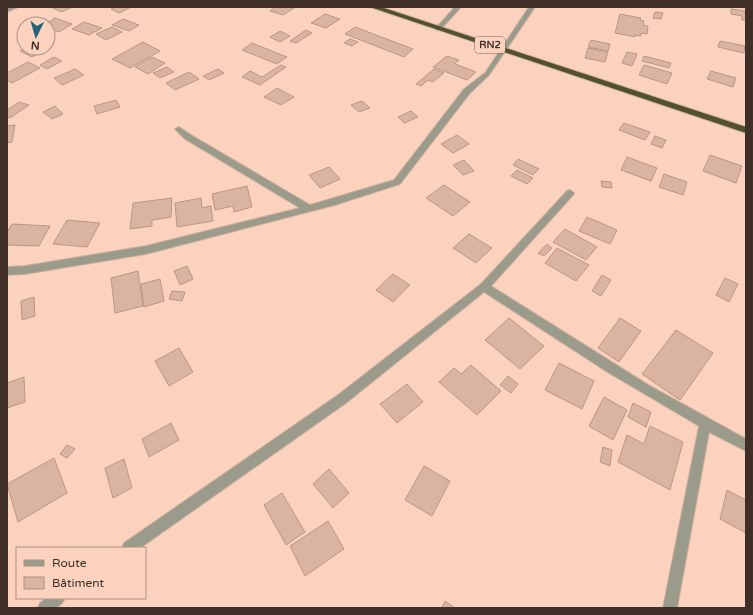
<svg xmlns="http://www.w3.org/2000/svg" width="753" height="615" viewBox="0 0 753 615" font-family="'Varela Round',sans-serif">
  <style>
    .building { fill: #dbb4a1; stroke: #bc9784 }
    .lines { fill: none; stroke-linecap: round; stroke-linejoin: round }
    .minor-casing { stroke: #d5b1a0; stroke-width: 2 }
    .highway-casing { stroke: #d5b1a0; stroke-width: 2 }
    .minor { fill: #9a9b8a; fill-rule: evenodd }
    .highway { fill: #51512e; fill-rule: evenodd }
    .labels { text-anchor: middle; dominant-baseline: central; stroke-width: 3.5; stroke-linejoin: round; paint-order: stroke }
    .shield { fill: #fad2be; stroke: #776054; stroke-width: 1 }
    .shield-label { font-size: 10px; font-weight: bold; fill: #3f2f27 }
  </style>
  <rect width="100%" height="100%" fill="#fad2be"/>
  <path class="building" d="M51 7H73L61 12Z
    M116 7H131L119 13 111 9Z
    M275 7H292L294 8 283 15 270 11Z
    M731 9 746 11V20H742V16L731 14Z
    M655 12 663 13 661 19 653 18Z
    M325 14 340 19 326 28 311 23Z
    M620 14 641 18 640 20 644 21 643 25 648 26 647 34 641 33V36L635 35V37L615 33Z
    M55 18 72 24 59 32 48 28V24H45Z
    M123 19 139 25 129 31 112 25Z
    M84 22 102 28 89 35 72 29Z
    M112 27 122 32 106 40 96 34Z
    M355 27 413 49 404 57 345 34Z
    M306 30 312 33 296 43 290 41Z
    M280 31 290 36 280 42 270 37Z
    M350 39 358 42 352 46 344 43Z
    M591 40 610 44 608 51 588 47Z
    M720 41 745 46 744 53 718 47Z
    M143 42 160 51 130 68 112 59Z
    M252 43 287 57 277 64 242 50Z
    M26 48H36L43 51 32 57 20 51Z
    M588 48 608 52 605 62 585 58Z
    M627 52 637 54 632 66 622 63Z
    M447 56 459 60 455 64 476 72 467 80 433 67Z
    M644 56 671 63 669 68 642 61Z
    M54 57 62 61 47 69 40 65Z
    M152 57 165 63 148 74 135 67Z
    M28 62 40 68 12 83 7 80V73Z
    M281 65 286 67 260 85 242 77 250 71 262 77Z
    M644 65 672 73 667 84 639 75Z
    M167 67 174 72 160 78 153 73Z
    M75 69 84 75 62 85 54 78Z
    M218 69 224 73 209 80 203 76Z
    M434 69 444 73 433 82 428 80 421 86 416 84Z
    M711 71 736 78 733 87 707 79Z
    M189 72 199 79 175 90 166 83Z
    M277 88 294 97 281 105 264 97Z
    M116 100 120 107 97 114 94 106Z
    M362 101 370 108 359 112 351 105Z
    M19 102 29 105 10 118 7 117V110Z
    M55 106 63 114 52 119 43 112Z
    M411 111 418 117 404 123 398 117Z
    M624 123 650 132 645 140 619 130Z
    M15 125 12 142 7 143V126Z
    M457 135 469 144 453 153 441 144Z
    M655 136 666 140 662 148 651 144Z
    M710 155 742 166 736 183 703 171Z
    M627 157 657 168 651 181 621 170Z
    M518 159 539 169 533 175 513 165Z
    M464 160 474 171 463 175 453 165Z
    M329 167 340 179 320 188 309 175Z
    M517 170 533 178 527 184 511 176Z
    M664 174 687 182 683 195 659 187Z
    M601 181 611 182 612 188 602 187Z
    M444 185 470 202 453 216 426 198Z
    M247 186 252 207 234 212 233 206 215 210 212 194Z
    M172 198 171 217 152 220V226L130 229 133 203Z
    M201 198 202 208 211 206 213 221 177 227 175 203Z
    M587 217 617 230 610 244 579 231Z
    M67 220 100 223 87 247 53 244Z
    M12 224 50 226 39 246 7 245V232Z
    M565 229 597 247 586 260 553 242Z
    M469 234 492 248 476 263 453 248Z
    M547 244 552 248 544 256 538 253Z
    M557 248 589 265 576 281 545 263Z
    M187 266 193 279 180 285 174 271Z
    M138 271 143 306 115 313 111 278Z
    M393 274 410 285 393 302 376 290Z
    M602 275 611 280 601 296 592 291Z
    M725 278 738 284 729 302 716 295Z
    M160 279 164 301 144 307 141 284Z
    M172 291 185 292 182 301 169 299Z
    M34 297 35 316 22 320 21 301Z
    M509 318 544 346 520 369 485 340Z
    M620 318 641 331 619 362 598 348Z
    M676 330 713 353 680 400 642 374Z
    M179 348 193 372 169 386 155 361Z
    M559 363 594 381 582 409 545 390Z
    M471 365 501 391 477 415 439 382 454 368 461 374Z
    M508 376 518 384 511 393 500 385Z
    M24 377 25 402 7 408V383Z
    M407 384 423 402 397 423 380 404Z
    M604 397 627 410 613 440 589 426Z
    M633 403 651 412 646 427 628 417Z
    M171 423 179 440 149 457 142 439Z
    M650 426 683 442 670 490 618 462 627 435 644 444Z
    M67 445 75 449 67 458 60 454Z
    M603 447 612 450 610 466 600 462Z
    M54 458 67 493 18 522 7 484Z
    M124 459 132 488 113 498 105 468Z
    M424 466 450 481 432 516 405 500Z
    M329 469 349 493 333 508 313 484Z
    M727 490 746 500V533L720 519Z
    M282 493 305 532 286 545 264 505Z
    M328 521 344 549 305 576 290 546Z
    M445 601 455 608H442Z"/>
  <g class="lines">
    <defs>
      <path id="minor" d="M9 7H18L7 12V8Z
        M455 7H461L440 30H436V28Z
        M529 7H535L489 75 470 93 400 184 335 205 146 254 25 274 7 275V267L25 266 146 246 300 208 185 139 175 129 179 127 191 135 310 205 394 180 464 89 485 73Z
        M570 190 574 193 573 195 491 286 650 386 746 439V451L709 432 677 608H663L699 426 609 373 484 292 346 403 140 548H122L124 543 338 395 481 284 567 191Z
        M47 598H65C60 610 49 608 38 608L40 603Z"/>
      <path id="highway" d="M370 7H381L746 127V133Z"/>
    </defs>
    <use href="#minor" class="minor-casing"/>
    <use href="#highway" class="highway-casing"/>
    <use href="#minor" class="minor"/>
    <use href="#highway" class="highway"/>
  </g>
  <g class="labels">
    <rect class="shield" x="475" y="37" width="30" height="16" rx="3"/>
    <g class="shield-label">
      <text x="490" y="45">RN2</text>
    </g>
  </g>
  <rect width="753" height="615" fill="none" stroke="#3f2f27" stroke-width="16"/>
  <rect x="16" y="547" width="130" height="52" fill="#fad2be" stroke="#af9182"/>
  <rect x="24" y="560" width="20" height="6" fill="#9a9b8a" stroke="#af9182"/>
  <text x="52" y="567" font-size="12" fill="#3f2f27">Route</text>
  <rect x="24" y="577" width="20" height="12" fill="#dbb4a1" stroke="#af9182"/>
  <text x="52" y="587" font-size="12" fill="#3f2f27">Bâtiment</text>
  <g transform="translate(36 36) rotate(185)"><circle r="19" fill="#fad2be" stroke="#af9182"/>
  <path d="M0-3L7 15L0 10L-7 15Z" fill="#266179"/>
  <text y="-6" font-size="11" font-weight="bold" text-anchor="middle" fill="#3f2f27">N</text>
  </g>
</svg>
